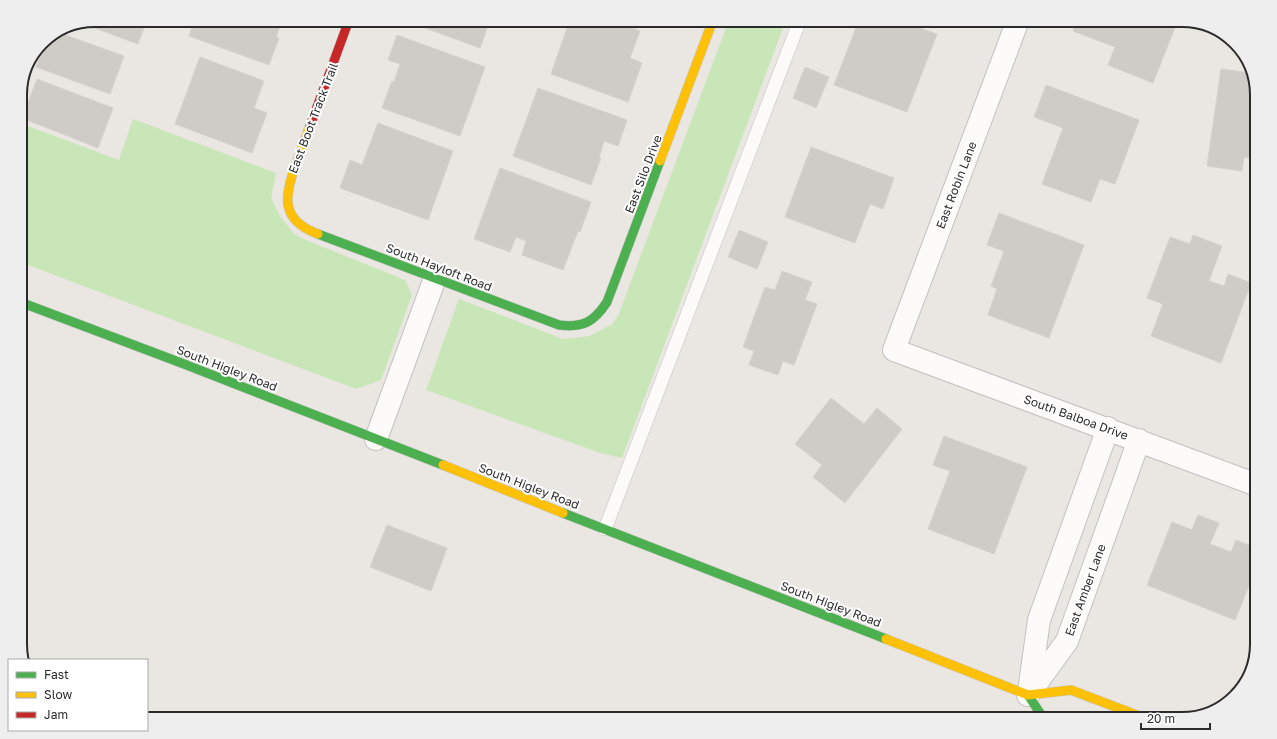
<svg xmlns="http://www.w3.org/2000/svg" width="1277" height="739" viewBox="0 0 1277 739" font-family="'Golos Text',sans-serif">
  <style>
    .green { fill: #c9e6b8 }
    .building { fill: #cfccc8; stroke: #d5d2cd }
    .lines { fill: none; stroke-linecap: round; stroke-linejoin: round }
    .lane-casing { stroke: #c3c2c2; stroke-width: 14 }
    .street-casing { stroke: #c3c2c2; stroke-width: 24 }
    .fast-casing { stroke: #c3c2c2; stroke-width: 10 }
    .slow-casing { stroke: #c3c2c2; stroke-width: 10 }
    .jam-casing { stroke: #c3c2c2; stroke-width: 10 }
    .lane { stroke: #fcfbfa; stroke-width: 13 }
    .street { stroke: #fcfbfa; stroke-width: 22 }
    .fast { stroke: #4caf50; stroke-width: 9 }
    .slow { stroke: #ffc107; stroke-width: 9 }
    .jam { stroke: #c62828; stroke-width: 9 }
    .labels { text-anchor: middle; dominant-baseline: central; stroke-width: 4; stroke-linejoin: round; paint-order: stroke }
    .street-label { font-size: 12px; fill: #2b2b2b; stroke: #fff }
    .rim { fill: none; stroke: #2b2b2b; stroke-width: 2 }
  </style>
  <rect width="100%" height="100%" fill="#eae6e1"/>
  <path class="green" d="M729 20H786L622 458 600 453 426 390 459 299 563 339 590 336 612 324 618 316Z
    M133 119 276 173 271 198 280 216 294 234 306 240 405 280 412 295 381 380 356 389 20 262V123L119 160Z"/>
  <path class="building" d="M96 20H147L138 44 81 23Z
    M195 20H295L293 25 282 21 276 37 279 38 269 65 189 36Z
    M403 20H490L480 48Z
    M570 20H610L640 31 630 58 642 63 628 102 551 74Z
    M859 20H898L937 34 907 112 834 85Z
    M1077 20H1178L1153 83 1108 65 1115 47 1073 31Z
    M57 32 124 56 110 94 36 67 46 40Z
    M397 35 485 67 460 136 382 108 392 81 394 82 400 64 388 60Z
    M200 57 264 81 254 108 267 113 252 153 175 124Z
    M805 67 829 77 816 108 793 98Z
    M1221 69 1251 73 1257 91V159L1244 157 1242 171 1207 166Z
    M37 79 113 108 98 148 22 118Z
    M1046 85 1139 120 1115 184 1100 179 1091 202 1042 184 1063 128 1034 117Z
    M538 88 627 120 618 146 604 141 599 158H601L591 185 513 156Z
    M378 123 453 151 428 220 340 188 350 160 362 165Z
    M811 147 894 178 883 209 870 204 855 243 785 217Z
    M500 168 591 202 580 232 578 231 563 270 522 255 526 241 516 237 510 252 474 239Z
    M999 213 1084 245 1049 338 988 315 997 289 991 286 1004 251 987 245Z
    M739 230 768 242 757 269 728 257Z
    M1193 235 1222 246 1209 281 1224 286 1228 274 1251 283 1221 363 1151 336 1163 304 1147 298 1170 237 1190 244Z
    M782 271 812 282 805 300 817 304 794 365 783 361 778 375 749 365 754 351 743 347 765 287 775 290Z
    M831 398 864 424 877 408 902 429 845 503 813 477 822 465 795 444Z
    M944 436 1027 467 994 554 928 529 950 471 933 465Z
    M1198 515 1219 523 1210 544 1231 552 1236 540 1257 548V566L1235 620 1147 585 1172 522 1192 530Z
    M387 525 447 548 431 591 370 567Z"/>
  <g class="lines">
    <defs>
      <path id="lane" d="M605 529 800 20"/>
      <path id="street" d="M1018 20 894 350 1257 485
        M376 439 435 278
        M1029 691 1039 620 1108 428
        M1028 695 1067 641 1139 440"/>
      <path id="fast" d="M318 234 559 325C583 328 594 322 607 302L660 161
        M20 302 184 364 443 465
        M563 513 886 639
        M1028 695 1044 719"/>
      <path id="slow" d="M310 126C305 139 301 151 296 164 284 196 280 220 318 234
        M660 161 713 20
        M443 465 563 513
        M886 639 1028 695 1071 690 1147 719"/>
      <path id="jam" d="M310 126 349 20"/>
    </defs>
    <use href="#lane" class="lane-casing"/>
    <use href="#street" class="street-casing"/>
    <use href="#fast" class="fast-casing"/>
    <use href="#slow" class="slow-casing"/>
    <use href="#jam" class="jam-casing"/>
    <use href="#lane" class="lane"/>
    <use href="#street" class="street"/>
    <use href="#fast" class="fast"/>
    <use href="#slow" class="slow"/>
    <use href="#jam" class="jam"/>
  </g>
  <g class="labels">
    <g class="street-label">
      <text transform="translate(313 118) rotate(-69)">East Boot Track Trail</text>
      <text transform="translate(643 174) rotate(-69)">East Silo Drive</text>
      <text transform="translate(956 185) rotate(-69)">East Robin Lane</text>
      <text transform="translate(439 267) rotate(21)">South Hayloft Road</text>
      <text transform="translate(227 368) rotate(21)">South Higley Road</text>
      <text transform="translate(1076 417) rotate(20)">South Balboa Drive</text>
      <text transform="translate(529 486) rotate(21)">South Higley Road</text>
      <text transform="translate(1085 590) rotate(-70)">East Amber Lane</text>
      <text transform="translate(831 604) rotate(21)">South Higley Road</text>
    </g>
  </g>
  <path d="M0 0H1277V739H0ZM95 27H1182A68 68 0 0 1 1250 95V644A68 68 0 0 1 1182 712H95A68 68 0 0 1 27 644V95A68 68 0 0 1 95 27Z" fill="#eee" fill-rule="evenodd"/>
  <path class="rim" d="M95 27H1182A68 68 0 0 1 1250 95V644A68 68 0 0 1 1182 712H95A68 68 0 0 1 27 644V95A68 68 0 0 1 95 27Z"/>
  <rect x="8" y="659" width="140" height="72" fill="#ffffff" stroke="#aaaaaa"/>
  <rect x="16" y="672" width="20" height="6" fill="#4caf50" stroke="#aaaaaa"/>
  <text x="44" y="679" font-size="12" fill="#2b2b2b">Fast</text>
  <rect x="16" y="692" width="20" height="6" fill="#ffc107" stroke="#aaaaaa"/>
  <text x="44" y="699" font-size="12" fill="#2b2b2b">Slow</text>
  <rect x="16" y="712" width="20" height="6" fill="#c62828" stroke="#aaaaaa"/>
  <text x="44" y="719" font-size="12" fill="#2b2b2b">Jam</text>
  <path d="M1141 723v6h69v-6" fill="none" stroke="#2b2b2b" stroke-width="2"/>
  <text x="1147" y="723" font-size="12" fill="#2b2b2b" stroke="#ffffff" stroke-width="3" paint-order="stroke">20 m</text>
</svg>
